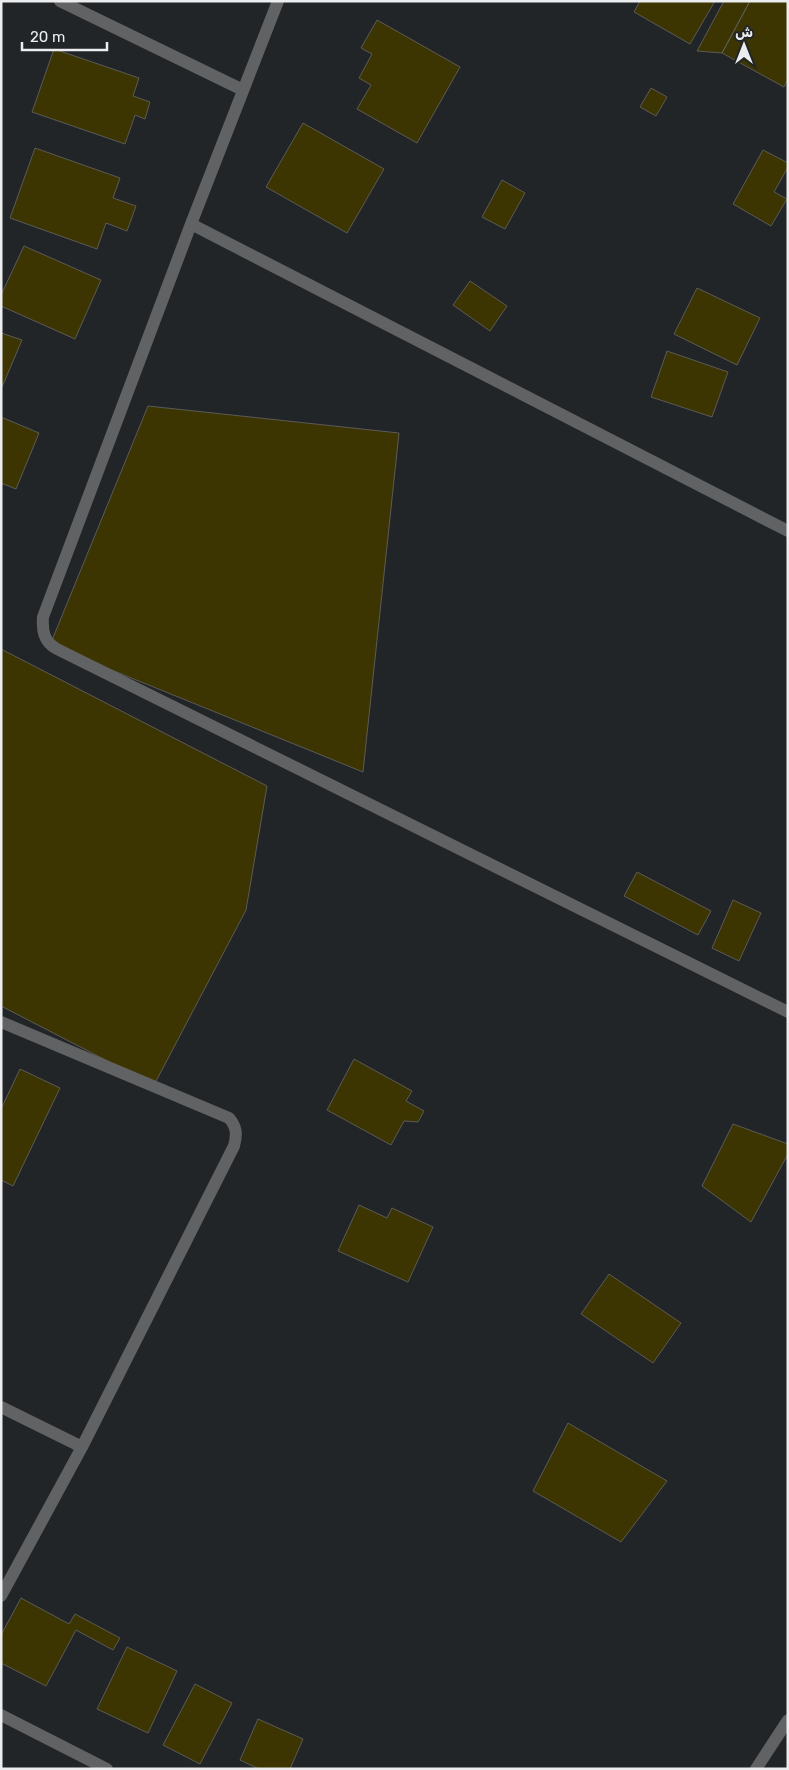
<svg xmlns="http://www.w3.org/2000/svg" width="789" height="1770" viewBox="0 0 789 1770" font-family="Rubik,Cairo,sans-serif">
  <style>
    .building { fill: #3c3502; stroke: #5b5b57 }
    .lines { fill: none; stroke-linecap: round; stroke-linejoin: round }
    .minor { stroke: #606263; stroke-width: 12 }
  </style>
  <rect width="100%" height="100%" fill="#222527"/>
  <path class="building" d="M640 1H715L690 44 634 12Z
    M724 1H750L722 53 697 51Z
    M750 1H788V79L784 87 722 53Z
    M377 20 460 67 417 143 357 109 371 85 359 78 372 54 361 48Z
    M54 49 139 78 133 96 150 102 145 119 135 115 125 144 32 112Z
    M651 88 667 97 656 116 640 107Z
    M303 123 384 169 347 233 266 187Z
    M35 148 120 178 113 198 136 206 127 231 106 223 97 249 10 218Z
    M763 150 788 163V167L774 192 787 199 771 226 733 204Z
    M502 180 525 193 505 229 482 217Z
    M24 246 101 280 75 339 1 306V295Z
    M470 281 507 306 490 331 453 305Z
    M697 288 760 318 737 365 674 334Z
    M1 333 22 340 2 387 1 386Z
    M667 351 728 372 712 417 651 397Z
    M148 406 399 433 363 772 50 645Z
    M1 417 39 433 16 489 1 483Z
    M1 649 267 786 246 910 154 1085 1 1006Z
    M637 872 711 911 698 935 624 896Z
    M733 900 761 913 739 961 712 948Z
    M354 1059 412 1091 406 1101 424 1111 418 1122 404 1121 391 1145 327 1110Z
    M20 1069 60 1088 13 1186 1 1180V1109Z
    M733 1124 788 1144V1154L751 1222 702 1186Z
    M359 1205 387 1218 392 1208 433 1227 408 1282 338 1251Z
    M609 1274 681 1323 653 1363 581 1314Z
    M568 1423 667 1481 621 1542 533 1491Z
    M21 1598 69 1624 75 1614 120 1638 113 1650 76 1630 46 1686 1 1663V1635Z
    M127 1647 177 1671 148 1733 97 1709Z
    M195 1684 232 1703 200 1764 163 1745Z
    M258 1719 303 1739 290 1769H259L240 1760Z"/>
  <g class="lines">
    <path class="minor" d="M60 1 243 90
      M278 1 191 224 43 617C42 631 44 642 57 649L788 1012
      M191 224 788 531
      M1 1022 229 1118C237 1127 237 1135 234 1146L82 1447 1 1596
      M1 1407 82 1447
      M1 1715 107 1769
      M756 1769 788 1720"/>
  </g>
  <rect width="789" height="1770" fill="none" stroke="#ebedef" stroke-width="5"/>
  <g transform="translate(744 45)" stroke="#222527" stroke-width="4" paint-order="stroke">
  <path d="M0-4L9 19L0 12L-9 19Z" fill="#ebedef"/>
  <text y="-8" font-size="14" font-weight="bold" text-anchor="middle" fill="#ebedef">ش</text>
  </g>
  <path d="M22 42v8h85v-8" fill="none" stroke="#ebedef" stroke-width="2.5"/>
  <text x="30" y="42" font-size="15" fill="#ebedef" stroke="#222527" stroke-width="4" paint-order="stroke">20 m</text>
</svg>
